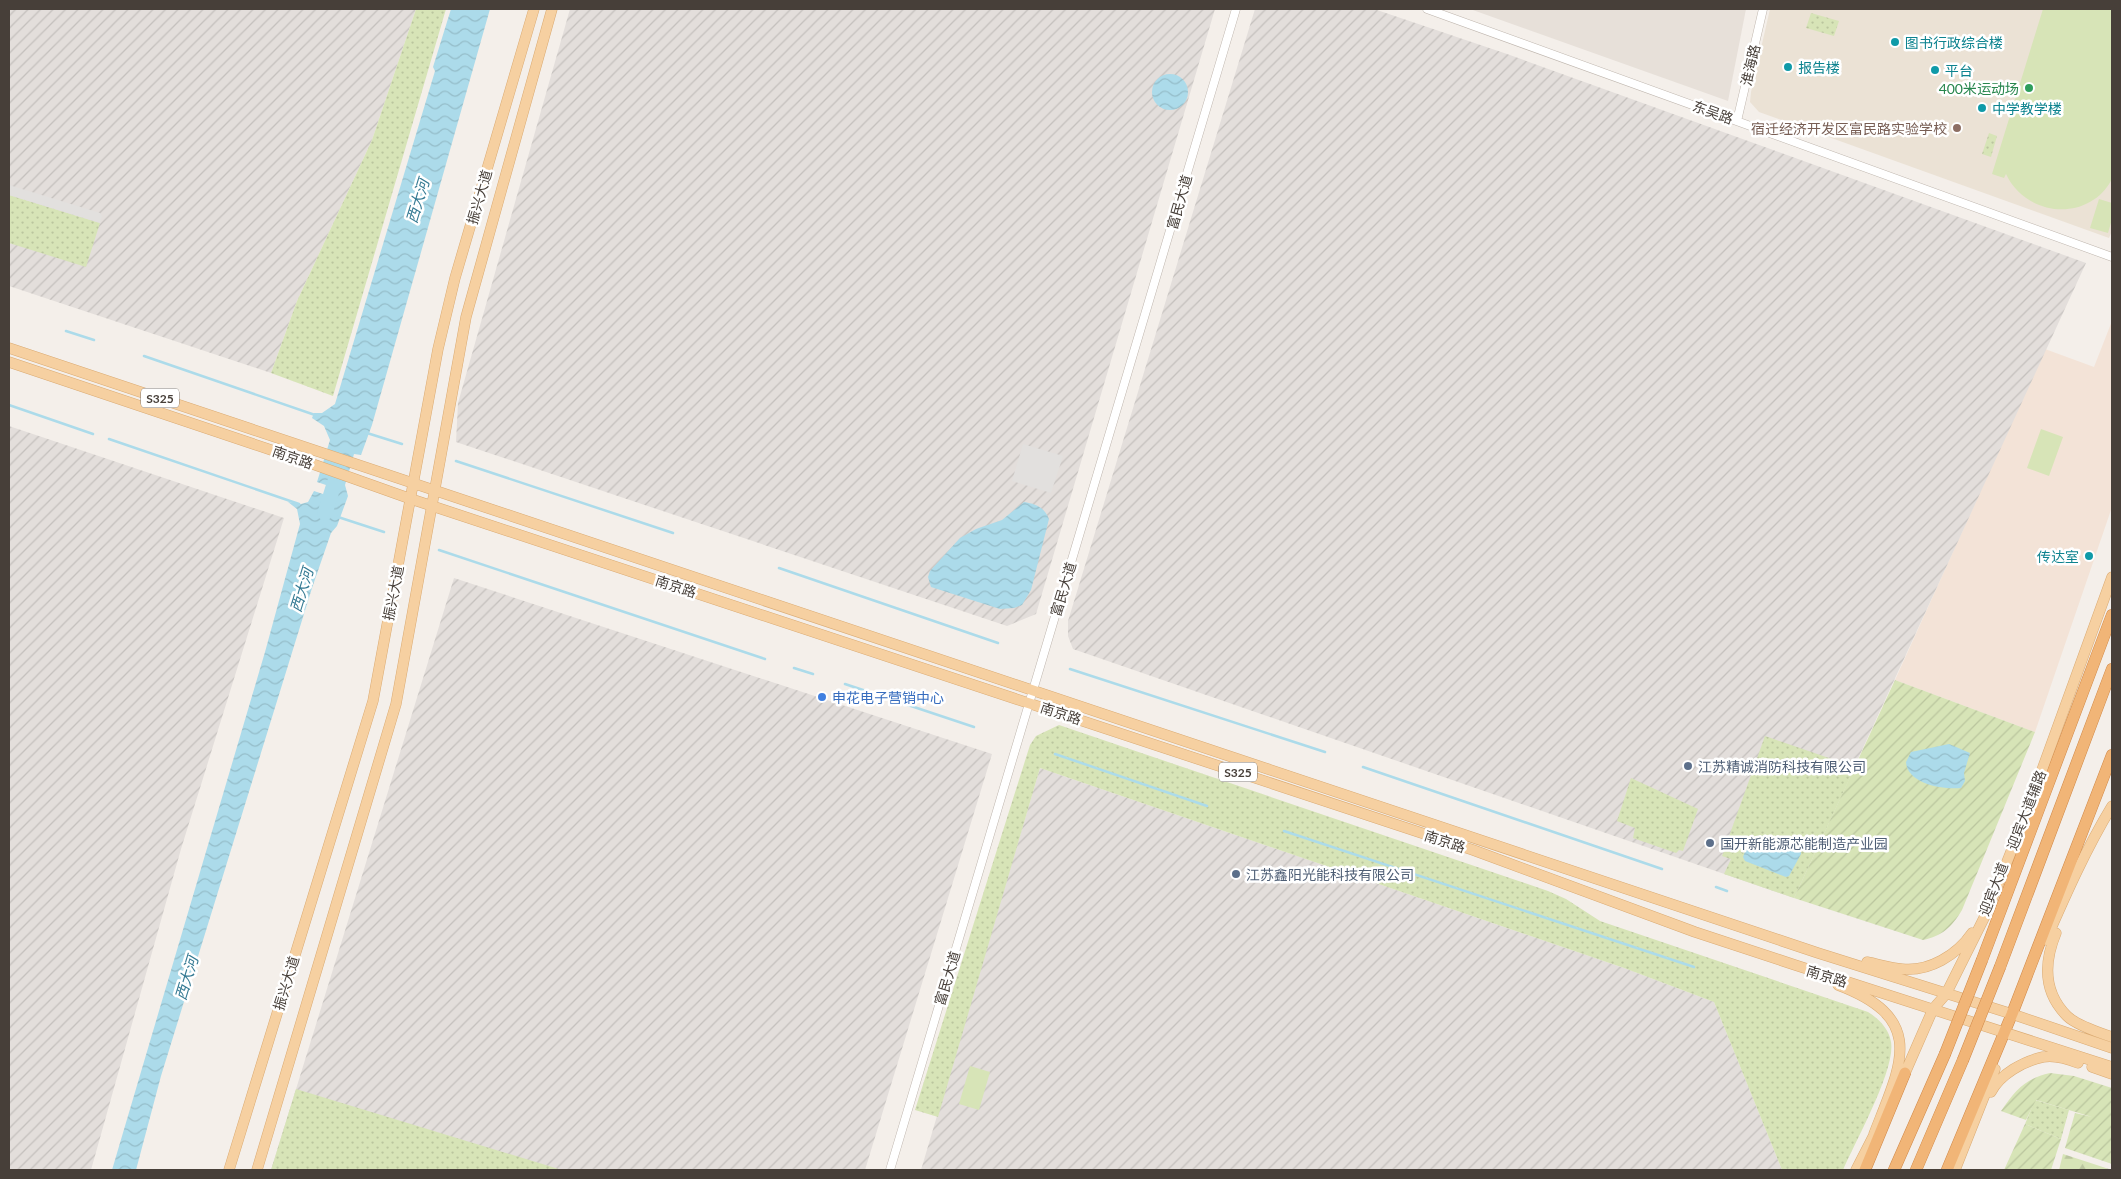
<svg xmlns="http://www.w3.org/2000/svg" width="2121" height="1179" viewBox="0 0 2121 1179" font-family="Lato,'Noto Sans SC',sans-serif">
  <style>
    .residential { fill: #e7e0d9 }
    .commercial { fill: #f3e3d7 }
    .industrial { fill: url(#industrial-furrows) }
    .education { fill: #ebe2d5 }
    .grass { fill: url(#grass-dots) }
    .forest { fill: url(#forest-firs) }
    .park { fill: #d7e4b7 }
    .garden { fill: url(#garden-furrows) }
    .parking { fill: #e2e0de }
    .water { fill: url(#water-waves) }
    .lines { fill: none; stroke-linecap: round; stroke-linejoin: round }
    .stream { stroke: #acdbea; stroke-width: 2.5 }
    .river { stroke: #acdbea; stroke-width: 15 }
    .minor-casing { stroke: #beb5ad; stroke-width: 9 }
    .major-casing { stroke: #daaa72; stroke-width: 11 }
    .highway-casing { stroke: #d08847; stroke-width: 12 }
    .minor { stroke: #fff; stroke-width: 8 }
    .major { stroke: #f6d0a1; stroke-width: 10 }
    .highway { stroke: #f1b577; stroke-width: 11 }
    .highway-bridge-casing { stroke: #d08847; stroke-width: 12; stroke-linecap: butt }
    .highway-bridge { stroke: #f1b577; stroke-width: 11 }
    .culture-dot { fill: #0f9aa8; stroke: #fff; stroke-width: 2 }
    .leisure-dot { fill: #2e9e5b; stroke: #fff; stroke-width: 2 }
    .education-dot { fill: #8d6e63; stroke: #fff; stroke-width: 2 }
    .shop-dot { fill: #3f7fe0; stroke: #fff; stroke-width: 2 }
    .service-dot { fill: #5c6f8a; stroke: #fff; stroke-width: 2 }
    .labels { text-anchor: middle; dominant-baseline: central; stroke-width: 5; stroke-linejoin: round; paint-order: stroke }
    .shield { fill: #fff; stroke: #7e7974; stroke-width: 1 }
    .shield-label { font-size: 12px; font-weight: bold; fill: #473f39 }
    .culture-label { font-size: 14px; fill: #0d838f; stroke: #fff; text-anchor: start }
    .street-label { font-size: 14px; fill: #473f39; stroke: #fff }
    .leisure-label { font-size: 14px; fill: #27864d; stroke: #fff; text-anchor: end }
    .education-label { font-size: 14px; fill: #785e54; stroke: #fff; text-anchor: end }
    .shop-label { font-size: 14px; fill: #366cbe; stroke: #fff; text-anchor: start }
    .service-label { font-size: 14px; fill: #4e5e75; stroke: #fff; text-anchor: start }
    .water-label { font-size: 15px; font-style: italic; fill: #357a93; stroke: #fff }
  </style>
  <defs>
    <pattern id="industrial-furrows" width="10" height="10" patternUnits="userSpaceOnUse" patternTransform="scale(1.25)"><rect width="10" height="10" fill="#e3dedb"/><path d="M-1 1l2-2M0 10L10 0M9 11l2-2" fill="none" stroke="#c4c0bd"/></pattern>
    <pattern id="grass-dots" width="8" height="8" patternUnits="userSpaceOnUse" patternTransform="scale(1.25)"><rect width="8" height="8" fill="#d7e4b7"/><path d="M2 2h.1M6 6h.1" fill="none" stroke="#bac59e" stroke-width="1.8" stroke-linecap="round"/></pattern>
    <pattern id="forest-firs" width="22" height="20" patternUnits="userSpaceOnUse" patternTransform="scale(1.25)"><rect width="22" height="20" fill="#d7e4b7"/><path d="M5 1l3.5 6h-7zM16 11l3.5 6h-7z" fill="#bac59e"/></pattern>
    <pattern id="garden-furrows" width="10" height="10" patternUnits="userSpaceOnUse" patternTransform="scale(1.25)"><rect width="10" height="10" fill="#d7e4b7"/><path d="M-1 1l2-2M0 10L10 0M9 11l2-2" fill="none" stroke="#bac59e"/></pattern>
    <pattern id="water-waves" width="16" height="10" patternUnits="userSpaceOnUse" patternTransform="scale(1.25)"><rect width="16" height="10" fill="#acdbea"/><path d="M0 5q4-4 8 0t8 0" fill="none" stroke="#95bdc9"/></pattern>
  </defs>
  <rect width="100%" height="100%" fill="#f4efea"/>
  <path class="residential" d="M1470 9H1746L1728 101Z"/>
  <path class="commercial" d="M2112 321V507L2035 732 1895 680 2045 349 2094 367Z"/>
  <path class="industrial" d="M9 9H416L372 140 297 301 271 373 9 286Z
    M570 9H1215L1036 614 1007 626 456 442 458 403Z
    M1255 9H1374L1507 54 2086 263 1794 898 1073 649 1068 636V621Z
    M9 426 284 518 181 849 91 1170H9Z
    M454 578 992 754 865 1170H271Z
    M1040 768 1624 968 1714 1002 1782 1170H921Z"/>
  <path class="education" d="M1770 9H2112V231L2109 238 1759 112 1750 102 1751 92Z"/>
  <path class="grass" d="M416 9H446L333 396 271 373 297 301 372 140Z
    M1811 13 1839 21 1834 36 1806 28Z
    M1989 133 1997 136 1991 157 1982 154Z
    M9 195 100 223 86 267 9 243Z
    M1059 725 1548 891 1566 899 1600 921 1868 1012C1879 1019 1889 1029 1891 1042 1896 1069 1855 1142 1843 1170H1782L1714 1002 1624 968 1040 768 938 1117 915 1110 1030 745 1036 736Z
    M1765 736 1855 767 1794 898 1724 874 1731 859 1722 856Z
    M1631 778 1698 809 1683 851 1679 850 1676 853 1633 838 1635 828 1617 821Z
    M296 1089 562 1170H271Z
    M2035 1100 2069 1110 2061 1139 2025 1124Z"/>
  <path class="forest" d="M2063 1154 2112 1170H2059Z"/>
  <path class="park" d="M2043 9H2112V179C2089 223 2026 217 2006 174L2004 178 1992 174Z
    M2099 199 2112 203V219L2108 233 2090 228Z
    M2041 429 2063 437 2049 476 2027 468Z
    M970 1066 990 1072 979 1110 959 1104Z"/>
  <path class="garden" d="M1895 680 2035 732 1962 910C1952 927 1942 936 1923 940L1794 898Z
    M2050 1073 2074 1076 2112 1088V1164L2065 1148 2075 1113 2092 1117 2036 1100 2026 1120 2001 1111C2016 1090 2024 1079 2050 1073Z
    M2025 1124 2061 1139 2051 1170H2004Z"/>
  <path class="parking" d="M9 185 100 213 102 216 100 223 9 195Z
    M1023 444 1063 456 1051 493 1012 481Z"/>
  <path class="water" d="M451 9H490L372 425 361 455 354 454 345 485 348 496 337 526 331 533 312 588 161 1076 136 1170H112L265 652 300 524 297 509 288 502 301 504 308 502 314 491 323 494 336 491 335 488 317 482 330 440 324 426 312 418 314 413H322L335 404 435 71 433 67Z
    M1152 92a18 18 0 1 1 36 0a18 18 0 1 1-36 0Z
    M1024 502C1036 504 1044 507 1049 519L1031 590 1022 605 1014 608 1000 609 931 587 928 577 930 571 960 538 976 529 1002 520Z
    M1949 744 1970 753 1964 773 1965 781 1961 788C1944 790 1907 784 1906 762L1911 752Z
    M1766 835 1801 846V854L1789 876 1786 877 1745 861 1743 857C1747 845 1753 837 1766 835Z"/>
  <g class="lines">
    <path class="stream" d="M66 331 94 340
      M144 356 315 415
      M9 405 93 434
      M367 433 402 444
      M109 439 299 504
      M456 461 673 533
      M338 517 384 532
      M439 550 765 659
      M779 568 998 643
      M794 668 813 674
      M1070 669 1325 752
      M845 684 974 727
      M1055 754 1207 806
      M1363 767 1662 869
      M1284 831 1694 967
      M1716 887 1727 891"/>
    <path class="river" d="M325 513 339 468"/>
    <defs>
      <path id="minor" d="M1427 9 2112 257
        M1737 121 1763 9
        M890 1170 1236 9"/>
      <path id="major" d="M9 348 1818 953 2012 1014 2112 1048
        M9 362 307 462 411 499 1473 850 1695 932 1795 965 2112 1067
        M2056 933C2044 962 2043 992 2067 1016 2076 1025 2100 1033 2112 1037
        M2046 940C2066 894 2086 849 2112 806
        M1867 962C1878 964 1890 968 1902 969 1929 972 1957 955 1972 933
        M1838 985C1928 1019 1901 1064 1874 1134
        M2092 1067 2112 1074
        M1902 1080 1933 1009 1946 994 1987 912 2026 814 2112 577
        M1991 1092C2000 1074 2024 1061 2043 1057 2054 1055 2068 1059 2078 1063
        M229 1170 373 701 438 349 455 278 534 9
        M257 1170 396 704 466 317 552 9
        M1856 1170 1876 1131
        M1955 1170 1995 1069"/>
      <path id="highway" d="M1982 960 2112 615
        M2000 967 2112 669
        M1865 1170 1905 1073
        M1894 1170 1945 1054
        M1916 1170 1963 1060
        M1947 1170 2012 1014 2112 755"/>
    </defs>
    <use href="#minor" class="minor-casing"/>
    <use href="#major" class="major-casing"/>
    <use href="#highway" class="highway-casing"/>
    <use href="#minor" class="minor"/>
    <use href="#major" class="major"/>
    <use href="#highway" class="highway"/>
    <defs>
      <path id="highway-bridge" d="M1945 1054 1982 960
        M1963 1060 2000 967"/>
    </defs>
    <use href="#highway-bridge" class="highway-bridge-casing"/>
    <use href="#highway-bridge" class="highway-bridge"/>
  </g>
  <g class="culture-dot">
    <circle cx="1895" cy="42" r="5"/>
    <circle cx="1788" cy="67" r="5"/>
    <circle cx="1935" cy="70" r="5"/>
    <circle cx="1982" cy="108" r="5"/>
    <circle cx="2089" cy="556" r="5"/>
  </g>
  <circle class="leisure-dot" cx="2029" cy="88" r="5"/>
  <circle class="education-dot" cx="1957" cy="128" r="5"/>
  <circle class="shop-dot" cx="822" cy="697" r="5"/>
  <g class="service-dot">
    <circle cx="1688" cy="766" r="5"/>
    <circle cx="1710" cy="843" r="5"/>
    <circle cx="1236" cy="874" r="5"/>
  </g>
  <g class="labels">
    <g class="shield">
      <rect x="141" y="388.5" width="38" height="19" rx="4"/>
      <rect x="1219" y="762.5" width="38" height="19" rx="4"/>
    </g>
    <g class="shield-label">
      <text x="160" y="398">S325</text>
      <text x="1238" y="772">S325</text>
    </g>
    <g class="culture-label">
      <text x="1905" y="42">图书行政综合楼</text>
      <text x="1798" y="67">报告楼</text>
      <text x="1945" y="70">平台</text>
      <text x="1992" y="108">中学教学楼</text>
      <text x="2079" y="556" text-anchor="end">传达室</text>
    </g>
    <g class="street-label">
      <text transform="translate(1750 65) rotate(-77)">淮海路</text>
      <text transform="translate(1713 112) rotate(20)">东吴路</text>
      <text transform="translate(479 197) rotate(-74)">振兴大道</text>
      <text transform="translate(1179 202) rotate(-74)">富民大道</text>
      <text transform="translate(293 457) rotate(19)">南京路</text>
      <text transform="translate(676 586) rotate(18)">南京路</text>
      <text transform="translate(1063 589) rotate(-73)">富民大道</text>
      <text transform="translate(393 593) rotate(-79)">振兴大道</text>
      <text transform="translate(1061 713) rotate(18)">南京路</text>
      <text transform="translate(2026 810) rotate(-69)">迎宾大道辅路</text>
      <text transform="translate(1445 841) rotate(18)">南京路</text>
      <text transform="translate(1993 889) rotate(-69)">迎宾大道</text>
      <text transform="translate(1827 976) rotate(17)">南京路</text>
      <text transform="translate(947 978) rotate(-73)">富民大道</text>
      <text transform="translate(286 983) rotate(-73)">振兴大道</text>
    </g>
    <g class="leisure-label">
      <text x="2019" y="88">400米运动场</text>
    </g>
    <g class="education-label">
      <text x="1947" y="128">宿迁经济开发区富民路实验学校</text>
    </g>
    <g class="shop-label">
      <text x="832" y="697">申花电子营销中心</text>
    </g>
    <g class="service-label">
      <text x="1698" y="766">江苏精诚消防科技有限公司</text>
      <text x="1720" y="843">国开新能源芯能制造产业园</text>
      <text x="1246" y="874">江苏鑫阳光能科技有限公司</text>
    </g>
    <g class="water-label">
      <text transform="translate(417 201) rotate(-73)">西大河</text>
      <text transform="translate(301 590) rotate(-73)">西大河</text>
      <text transform="translate(186 978) rotate(-73)">西大河</text>
    </g>
  </g>
  <rect width="2121" height="1179" fill="none" stroke="#473f39" stroke-width="20"/>
</svg>
